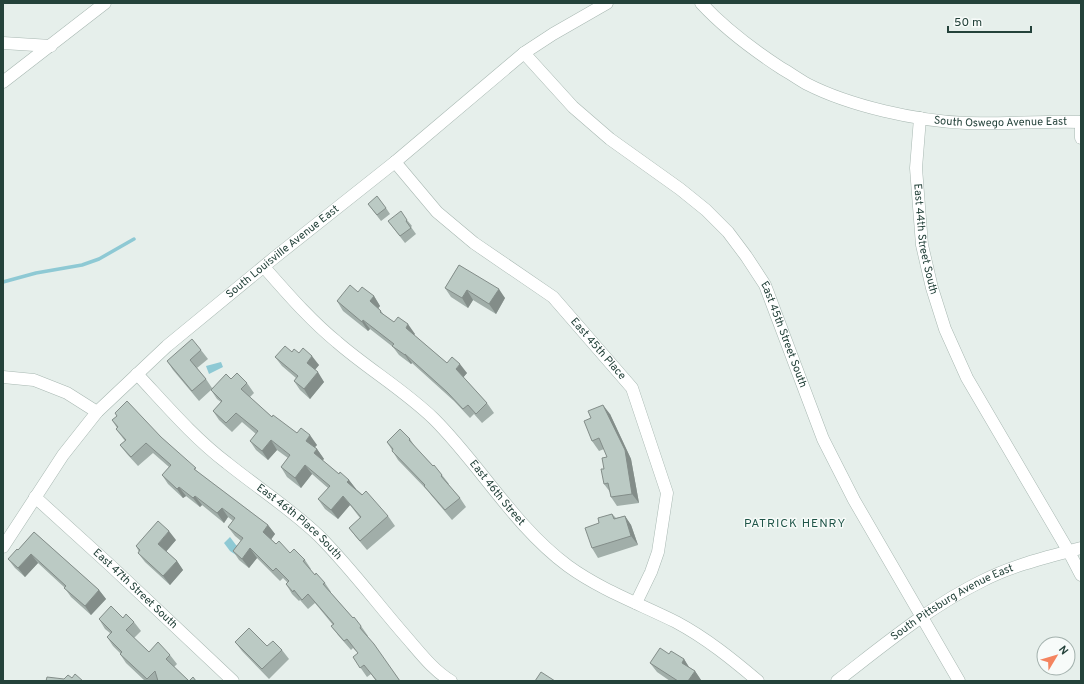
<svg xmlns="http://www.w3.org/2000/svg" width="1084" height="684" viewBox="0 0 1084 684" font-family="Overpass,sans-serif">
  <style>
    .water { fill: #8ec9d4 }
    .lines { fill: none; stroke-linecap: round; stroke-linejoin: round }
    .stream { stroke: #8ec9d4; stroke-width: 3.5 }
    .minor-casing { stroke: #a8b8b2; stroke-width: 13 }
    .minor { stroke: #fff; stroke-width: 12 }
    .wall { fill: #a1aea9 }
    .shaded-wall { fill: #838d89 }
    .building { fill: #bbcac4; stroke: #838d89 }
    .labels { text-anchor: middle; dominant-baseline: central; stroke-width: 3; stroke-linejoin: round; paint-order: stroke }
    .street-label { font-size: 11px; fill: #24423a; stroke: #f7fbf9 }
    .neighbourhood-label { font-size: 12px; letter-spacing: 1px; fill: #1f5548; stroke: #f7fbf9 }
  </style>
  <rect width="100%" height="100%" fill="#e6efeb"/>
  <path class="water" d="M221 362 223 367 209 374 206 366Z
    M230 537 236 545 244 550 239 557 230 551 224 543Z"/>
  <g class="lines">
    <path class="stream" d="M3 282 36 273 82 265 99 259 134 239"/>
    <defs>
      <g id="minor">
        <path id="s1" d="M701 3C725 29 752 49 781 68 790 73 798 79 807 84 850 106 917 121 966 123 1004 124 1043 121 1081 122"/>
        <path d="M3 43 51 46"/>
        <path id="s2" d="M524 53 573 107 610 139 680 189 706 210 728 232 746 256 765 285 823 439 854 500 959 681"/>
        <path d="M3 82 105 3"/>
        <path id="s3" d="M920 118 916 168 922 245 932 288 945 329 967 378 1069 552 1081 575"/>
        <path d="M1081 122V138"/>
        <path id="s4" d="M395 162 437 212 474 243 553 297 632 388 667 493 658 552 651 572 636 603"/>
        <path id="s5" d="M264 267C287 293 310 320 337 342 368 369 404 390 434 419 481 466 514 526 568 566 601 590 640 604 676 622 706 638 732 659 758 681"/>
        <path id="s6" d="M137 374C166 405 193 437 227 463 258 488 291 509 319 536 351 568 378 605 408 639 421 654 434 671 451 681"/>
        <path d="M3 377 34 380 67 393 97 412"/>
        <path id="s7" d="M35 497 111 566 233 681"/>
        <path id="s8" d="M3 547 63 455 97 412 167 346 274 258 395 162 524 53 553 34 607 3"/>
        <path id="s9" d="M837 681C884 645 929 607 982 581 1013 565 1048 557 1081 548"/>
      </g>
    </defs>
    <use href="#minor" class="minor-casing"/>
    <use href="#minor" class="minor"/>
  </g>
  <path class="wall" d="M368 204 386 208 390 214 381 221Z
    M407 220 412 226 411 227 416 234 405 243 388 221Z
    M459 265 505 298 496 314 473 300 468 308 451 297 445 288Z
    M358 292 374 296 380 306 378 308 381 311 384 315 394 322 415 334 414 335 447 363 467 373 463 377 487 403 494 413 482 423 474 414 470 418 454 401 412 363 411 364 399 355 393 347 370 329 368 331 343 311 337 301Z
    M201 350 208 359 197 368 206 379 212 388 231 379 247 383 254 393 250 397 272 417 297 433 317 445 315 447 317 449 324 459 322 460 339 474 349 480 356 489 388 516 395 526 367 550 356 537 349 528 360 518 350 505 338 519 325 509 318 499 328 488 312 474 301 488 287 477 281 467 288 458 277 450 268 460 256 450 250 441 256 434 242 422 232 432 219 420 213 411 221 402 217 399 211 390 199 401 173 370 167 361Z
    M292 352 299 353 319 365 315 370 324 382 310 399 300 390 294 381 296 378 282 366 275 357Z
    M115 413 161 437 199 473 268 525 275 534 271 539 276 544 290 553 305 560 311 569 310 570 315 575 325 583 331 592V593L353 618 361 626 368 636H367L400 681H376L371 674 367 677 353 657 358 653 353 648 351 650 338 635 331 626 333 625 315 603 308 609 300 600 299 601 292 594 286 584 288 583 283 578 280 581 257 558 249 568 239 560 233 551 241 541 235 536 228 527 233 521 228 517 224 523 202 505 200 507 186 496 183 498 168 484 162 475 169 467 153 453 138 466 127 454 120 445 125 441 116 429 117 428 112 420 117 416Z
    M610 414 631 459 639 503 617 506 611 497 610 492 604 484V469L607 457 604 449 599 451 592 441Z
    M410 439 416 448 442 475 449 484H448L460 498 466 507 452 520 431 495 427 490 398 460 387 442Z
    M612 514 616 518 625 516 631 525 638 545 598 558 592 548 599 523Z
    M34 532 99 590 106 599 91 615 71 597 64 587 38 563 25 577 15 568 8 559 18 550Z
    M176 540 166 551 177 561 183 570 170 585 145 562 138 553 139 552 136 546Z
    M123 618 134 622 141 631 134 638 149 652 170 655 177 664 174 667 189 681H145L126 663 120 654V653L113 646 107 637 110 633 105 629 99 619Z
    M235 642 267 646 282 650 289 659 269 679 242 651Z
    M684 659 689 667 695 671 701 680V681H670L657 672 650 663Z"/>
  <path class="shaded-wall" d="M499 289 505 298 496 314 489 304Z
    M467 290 473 300 468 308 462 298Z
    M374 296 380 306 376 311 370 301Z
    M363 320 370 329 368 331 362 322Z
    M408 324 415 334 412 337 406 328Z
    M405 354 412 363 411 364 405 355Z
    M312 356 319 365 313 372 307 363Z
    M460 364 467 373 462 379 456 369Z
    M318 372 324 382 310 399 304 389Z
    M603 405 610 414 631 459 639 503 632 494Z
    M310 435 317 445 312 450 306 441Z
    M271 440 277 450 268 460 262 451Z
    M317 449 324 459 320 463 314 453Z
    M305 465 312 474 301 488 295 478Z
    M349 480 356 489 354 492 347 482Z
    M179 487 186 496 183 498 177 489Z
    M195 496 202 505 200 507 193 498Z
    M343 496 350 505 338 519 331 510Z
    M222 508 228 517 224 523 217 513Z
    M625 516 631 525 638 545 631 536Z
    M268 525 275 534 270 541 263 532Z
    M169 531 176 540 165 553 158 544Z
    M250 548 257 558 249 568 242 559Z
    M31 554 38 563 25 577 18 568Z
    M177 561 183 570 170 585 163 576Z
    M99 590 106 599 91 615 85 606Z
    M684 659 690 669 682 663Z
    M695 671 701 680V681H688Z"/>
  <path class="building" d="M377 196 386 208 377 215 368 204Z
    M401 211 407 220 406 221 411 228 400 236 388 221Z
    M459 265 499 289 489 304 467 290 462 298 445 288Z
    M350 285 358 292 362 287 374 296 370 301 381 311 380 312 394 322 398 317 408 324 406 328 447 363 452 357 460 364 456 369 487 403 476 414 468 405 463 409 447 392 405 354V355L392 346 394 344 363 320 362 322 337 301Z
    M192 339 201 350 190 360 206 379 192 391 167 361Z
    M285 346 292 352 294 349 299 353 303 348 312 356 307 363 318 372 304 389 294 381 298 376 275 357Z
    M237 373 247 383 241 389 272 417 273 415 297 433 301 428 310 435 306 441 317 449 314 453 339 474 340 472 349 480 347 482 362 495 366 491 388 516 360 541 349 528 361 517 343 496 331 510 318 499 330 486 305 465 295 478 281 467 290 455 271 440 262 451 250 441 258 431 236 413 226 423 213 411 222 401 211 390 226 374 231 379Z
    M127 401 161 437 196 468 194 469 268 525 263 532 276 544 279 541 290 553 294 549 305 560 303 561 315 575 316 573 325 583 323 584 353 618 354 617 361 626 360 628 374 644 400 681H377L364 665 360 668 353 657 358 653 347 639 344 641 331 626 334 624 308 594 302 600 294 590 293 592 286 584 289 581 276 568 273 571 250 548 242 559 233 551 243 538 228 527 235 518 222 508 217 513 195 496 193 498 179 487 177 489 162 475 171 465 146 443 131 457 120 445 126 440 116 429 118 427 112 420 117 416 115 413Z
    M603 405 625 450 632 494 611 497 608 483 604 484 601 469H604L602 458 607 457 599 438 592 441 584 421 591 418 588 411Z
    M400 429 410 439 409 440 433 466 434 465 442 475 441 476 460 498 445 510 424 486 425 485 392 451 393 449 387 442Z
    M612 514 614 519 625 516 631 536 592 548 585 528 599 523 598 518Z
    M158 521 169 531 158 544 177 561 163 576 138 553 140 550 136 546Z
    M34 532 99 590 85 606 64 588 66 586 31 554 18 568 8 559 17 549 18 550Z
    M111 606 123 618 126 614 134 622 126 630 149 652 158 642 170 655 166 659 189 681H158L155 671 147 679 120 654 122 652 107 637 112 632 99 619Z
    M249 628 267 646 273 641 282 650 262 669 235 642Z
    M660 648 669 654 671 651 684 659 682 663 695 671 688 681H678L650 663Z
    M541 672 555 681H535Z
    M75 674 83 681H46L47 677 64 679 68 675 72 678Z
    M193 677 196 681H189Z"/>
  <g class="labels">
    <g class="street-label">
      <text stroke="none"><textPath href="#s1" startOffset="333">South Oswego Avenue East</textPath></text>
      <text stroke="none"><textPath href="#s3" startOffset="122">East 44th Street South</textPath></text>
      <text stroke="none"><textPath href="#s8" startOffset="410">South Louisville Avenue East</textPath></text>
      <text stroke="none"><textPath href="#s2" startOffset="390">East 45th Street South</textPath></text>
      <text stroke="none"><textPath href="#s4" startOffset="278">East 45th Place</textPath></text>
      <text stroke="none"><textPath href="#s5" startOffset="326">East 46th Street</textPath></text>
      <text stroke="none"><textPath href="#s6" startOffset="220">East 46th Place South</textPath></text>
      <text stroke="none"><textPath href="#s7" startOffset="136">East 47th Street South</textPath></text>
      <text stroke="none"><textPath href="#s9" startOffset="140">South Pittsburg Avenue East</textPath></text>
    </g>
    <g class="neighbourhood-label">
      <text x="795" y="524">PATRICK HENRY</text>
    </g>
  </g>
  <rect width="1084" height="684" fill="none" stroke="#24423a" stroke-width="8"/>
  <g transform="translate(1056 656) rotate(52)"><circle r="19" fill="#f7fbf9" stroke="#a3b1ad"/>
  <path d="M0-3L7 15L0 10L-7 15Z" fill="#f4845f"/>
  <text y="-6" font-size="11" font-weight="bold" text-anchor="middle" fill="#24423a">N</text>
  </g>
  <path d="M948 26v6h83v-6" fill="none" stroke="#24423a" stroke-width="2"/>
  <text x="954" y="26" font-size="12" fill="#24423a" stroke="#f7fbf9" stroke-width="3" paint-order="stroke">50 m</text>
</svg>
